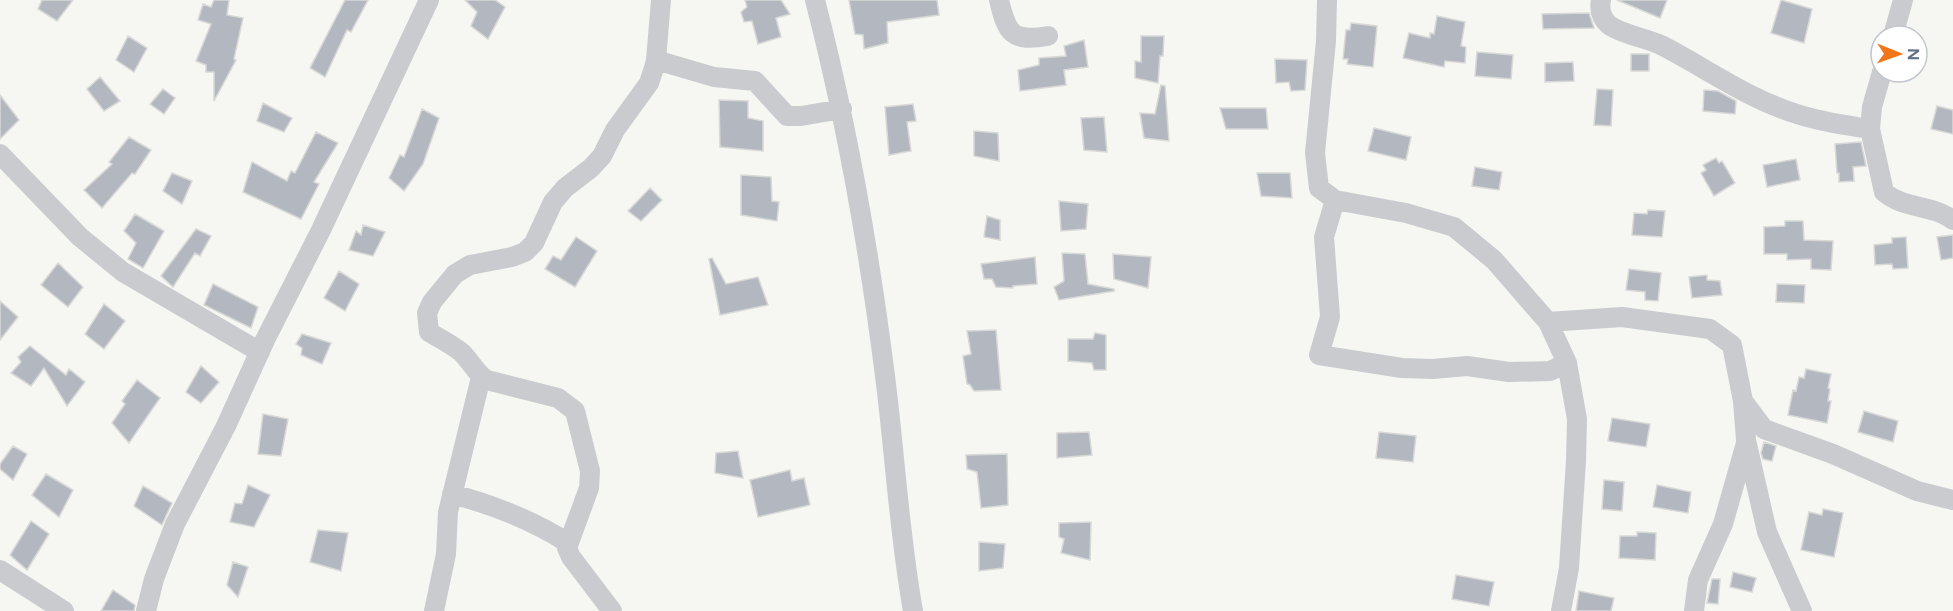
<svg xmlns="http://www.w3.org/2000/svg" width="1953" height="611" viewBox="0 0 1953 611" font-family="Figtree,sans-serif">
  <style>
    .building { fill: #b3b8c0; stroke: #d8d8d6; stroke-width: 1.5 }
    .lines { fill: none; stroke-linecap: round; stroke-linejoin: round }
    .minor { stroke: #c9cbcf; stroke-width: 20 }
  </style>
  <rect width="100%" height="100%" fill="#f6f7f3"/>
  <path class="building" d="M42 0H73L57 21 38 9Z
    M214 0H229L227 15 243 18 234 59 236 60 214 101V72H206V65L196 61 211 24 198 20 203 4 211 7Z
    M345 0H368L351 32 347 30 325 77 310 68Z
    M465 0H495L505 7 488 39 471 26 477 12Z
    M745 0H781L790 14 776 18 781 37 758 44 752 21 744 22 741 12 747 7Z
    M849 0H937L939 15 887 22 888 43 864 49 863 35 855 34Z
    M1617 0H1667L1660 18Z
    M1781 0 1812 9 1804 43 1771 33Z
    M1589 13 1594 28 1543 29 1542 14Z
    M1437 16 1465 22 1461 46 1466 47 1465 63 1445 61 1444 67 1403 58 1409 33 1430 38V33L1434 34Z
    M1351 23 1377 26 1373 67 1347 64 1348 59H1343L1346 30H1350Z
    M128 36 147 48 134 72 116 60Z
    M1141 36H1164L1163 56H1160L1158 83 1135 78V61L1141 62Z
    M1084 40 1088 67 1064 70 1066 85 1020 91 1018 70 1039 65V58L1066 56 1064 46Z
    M1477 52 1513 55 1511 79 1475 76Z
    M1631 54H1649V71H1631Z
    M1275 59 1307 60 1305 90 1291 91 1289 82 1276 83Z
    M1573 62 1574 81 1545 82V63Z
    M100 77 120 101 104 111 87 89Z
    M1161 85 1165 86 1169 141 1144 138 1140 113 1155 114Z
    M163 89 175 98 164 114 150 104Z
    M1597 89 1613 90 1611 126 1594 125Z
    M1704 90 1718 91 1736 101 1735 114 1703 111Z
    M0 95 19 120 0 139Z
    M719 100 748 101V118L763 121V151L720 147Z
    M263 103 292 118 284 132 257 121Z
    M913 104 916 121 907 122 911 151 889 155 885 107Z
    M1937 106 1953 110V134L1931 129Z
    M1220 108H1266L1268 129H1226Z
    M422 109 439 118 423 164 404 191 389 178 400 155 404 157Z
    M1104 117 1107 152 1084 150 1081 118Z
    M1374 128 1411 137 1406 160 1368 151Z
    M974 131 998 133 999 161 974 156Z
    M316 132 338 143 314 182 319 184 301 219 243 192 252 162 287 181 291 171 295 173Z
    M129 137 151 150 135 174 132 173 102 208 84 190 112 164 109 162Z
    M1861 142 1866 166 1853 167 1854 181 1839 182V173H1837L1835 144Z
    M1716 158 1719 163 1722 161 1735 183 1714 196 1701 173 1706 170 1703 165Z
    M1796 159 1800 180 1767 187 1763 165Z
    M1475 167 1502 172 1499 190 1472 186Z
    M172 173 192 181 182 204 163 191Z
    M1257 173H1290L1292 198 1261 196Z
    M741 175 771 177 772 201 779 202 777 221 741 215Z
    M650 188 662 200 641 221 628 211Z
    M1059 201 1088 204 1086 229 1061 231Z
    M1648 210 1665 211 1662 237 1632 235 1634 213 1647 214Z
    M135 214 164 231 143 268 128 259 136 243 124 231Z
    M987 216 1000 220V240L984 237Z
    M1785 221H1803L1804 240 1833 241 1831 270 1811 269V259L1787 260V254H1764V227L1785 226Z
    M363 225 385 232 373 256 349 250 356 231 361 235Z
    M196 229 211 236 200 256 195 253 173 287 161 276Z
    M1953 235V258L1941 260 1937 237Z
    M576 237 597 251 575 287 545 269 553 256 561 260Z
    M1906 237 1908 268 1893 269 1892 264 1875 265 1874 245 1892 243V238Z
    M1062 253 1085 254 1088 284 1114 289V291L1059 300 1054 287 1064 281Z
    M1113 254 1151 257 1148 288 1114 279Z
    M1035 257 1037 284 1013 286V288L996 287 992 279H984L981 264Z
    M712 258 726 284 758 277 768 305 720 315 709 259Z
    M58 263 83 287 68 307 41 285Z
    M1629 269 1661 273 1658 301 1645 300V292L1626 290Z
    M339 271 359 284 345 311 324 298Z
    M1707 275V280L1720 281 1722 295 1692 298 1689 277Z
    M213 284 258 307 251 328 204 305Z
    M1777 284 1805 285 1804 303 1776 302Z
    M0 301 18 317 0 340Z
    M104 304 125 321 104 349 85 334Z
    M996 330 1001 390 974 391 970 385 967 384 963 356 971 354 967 331Z
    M1095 333 1106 335V370H1094L1092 363 1068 361V339H1093Z
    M302 334 331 343 322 364 301 355 302 348 296 344Z
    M30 346 66 375 69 369 85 382 67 406 44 368 31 386 11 373 21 362 18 357Z
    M201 366 219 382 201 403 186 392Z
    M1806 369 1831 374 1828 388 1830 389 1828 401H1831L1827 423 1788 415 1793 390 1796 391 1799 377 1804 378Z
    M137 380 160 398 129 443 112 423 125 404 122 401Z
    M1864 411 1898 421 1893 442 1858 432Z
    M263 414 288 419 281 456 258 454Z
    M1612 418 1650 424 1646 447 1608 441Z
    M1089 432 1092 455 1057 458V433Z
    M1379 432 1416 436 1413 462 1376 458Z
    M1764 442 1776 446 1772 461 1763 459 1761 453Z
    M13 446 27 454 13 480 0 469V464Z
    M738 451 743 478 715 473 716 453Z
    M1007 454 1008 505 981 508 977 472 967 469 966 455Z
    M790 470 792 481 804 478 810 505 758 517 750 480Z
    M46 474 73 490 59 517 32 495Z
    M1604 480 1624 482 1622 511 1602 509Z
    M248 485 270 495 254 527 230 522 235 503 242 504Z
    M1657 485 1691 492 1688 513 1653 507Z
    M143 486 172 503 162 525 134 506Z
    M1823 509 1843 513 1834 557 1801 550 1809 512 1822 515Z
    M31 521 49 534 27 570 10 555Z
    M1091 522 1090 560 1061 553 1064 539 1059 537V523Z
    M318 530 348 533 341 571 310 562Z
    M1637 532 1656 533 1655 560 1619 558 1620 536H1637Z
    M979 542 1005 544 1003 568 979 571Z
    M233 562 248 567 238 597 227 585Z
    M1733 572 1756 578 1752 592 1730 587Z
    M1456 575 1494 582 1489 606 1452 599Z
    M1712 579H1720L1718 604 1707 603Z
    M113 590 135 605 134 611H101Z
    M1579 591 1614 598 1611 611H1576Z"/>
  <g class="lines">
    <path class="minor" d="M815 0C847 124 869 249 885 376 895 454 899 533 913 611
      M999 0C1007 34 1012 42 1048 36
      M1327 0 1326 41 1315 153 1319 188 1335 200 1406 213 1454 227 1494 260 1548 322 1567 363 1577 419 1576 461 1569 568 1561 611
      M1601 0C1599 10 1601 18 1609 25 1621 34 1646 38 1661 45 1706 68 1748 99 1797 114 1821 122 1845 125 1870 129
      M1893 36 1903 0
      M656 60 714 77 755 81 787 116H801L842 109
      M1882 72 1872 107 1870 129 1884 192C1899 205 1917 205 1935 211 1942 213 1947 216 1953 220
      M0 154 80 237 123 272 260 352
      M1335 200 1324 237 1330 317 1319 355 1402 368 1433 369 1467 366 1509 372 1550 371 1567 363
      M1548 322 1622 317 1710 329 1732 345 1743 401 1746 440 1767 532 1802 611
      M1743 401 1764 429 1833 454 1917 491 1953 500
      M452 494C493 505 531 519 568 543
      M0 570 64 611
      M146 611 154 579 175 524 226 426 265 340 321 230 429 0
      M434 611 446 554 448 512 481 377
      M612 611 571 557 567 548 589 488 590 471 575 411 558 398 487 380C476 374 471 361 461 352 451 344 439 338 429 332L427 313 432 302 455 274 470 265 512 257 525 252 534 243 553 202 565 188 591 168 602 156 615 130 649 83 654 68 656 60 661 0
      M1694 611 1698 580 1723 524 1746 443"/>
  </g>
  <g transform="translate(1899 54) rotate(91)"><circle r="28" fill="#ffffff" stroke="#c1c6cf" stroke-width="1.5"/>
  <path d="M0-4.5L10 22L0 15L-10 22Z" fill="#f17519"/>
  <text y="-9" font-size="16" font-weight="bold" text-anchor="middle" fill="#637087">N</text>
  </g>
</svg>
